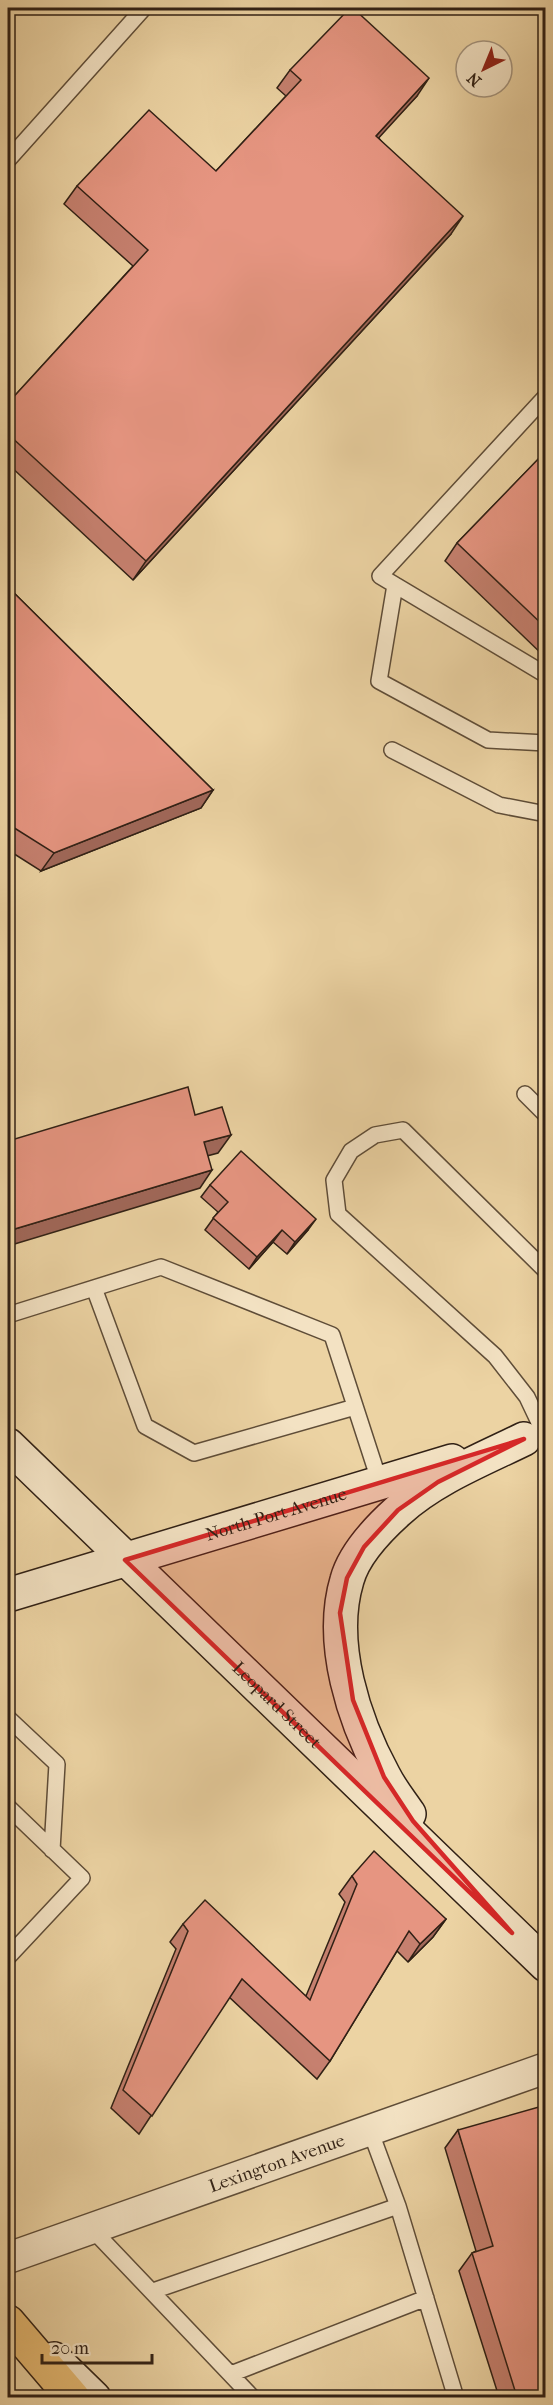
<svg xmlns="http://www.w3.org/2000/svg" width="553" height="2405" viewBox="0 0 553 2405" font-family="'IM FELL French Canon',serif">
  <style>
    .lines { fill: none; stroke-linecap: round; stroke-linejoin: round }
    .service-casing { stroke: #5f4d38; stroke-width: 18 }
    .minor-casing { stroke: #5f4d38; stroke-width: 33 }
    .secondary-casing { stroke: #302015; stroke-width: 36 }
    .motorway-casing { stroke: #302015; stroke-width: 36 }
    .service { stroke: #f3e2c3; stroke-width: 15 }
    .minor { stroke: #f3e2c3; stroke-width: 30 }
    .secondary { stroke: #f3e2c3; stroke-width: 33 }
    .motorway { stroke: #e6ba72; stroke-width: 33 }
    .wall { fill: #c6806f; stroke: #302015; stroke-width: 1.5 }
    .shaded-wall { fill: #a1685a; stroke: #302015; stroke-width: 1.5 }
    .building { fill: #e69581; stroke: #302015; stroke-width: 1.5 }
    .marked { fill: #d62828; fill-opacity: 0.2; stroke: #d62828; stroke-width: 4.5; stroke-linejoin: round }
    .labels { text-anchor: middle; dominant-baseline: central; stroke-width: 6; stroke-linejoin: round; paint-order: stroke }
    .street-label { font-size: 18px; fill: #302015; stroke: #f3e2c3 }
  </style>
  <rect width="100%" height="100%" fill="#ecd3a3"/>
  <filter id="stains"><feTurbulence type="fractalNoise" baseFrequency=".00333" numOctaves="4"/><feColorMatrix values="0 0 0 0 .2 0 0 0 0 .09 0 0 0 0 .02 0 0 0 .5 -.17"/></filter>
  <radialGradient id="worn" r=".72"><stop offset=".6" stop-color="#630" stop-opacity="0"/><stop offset="1" stop-color="#630" stop-opacity=".3"/></radialGradient>
  <g class="lines">
    <defs>
      <path id="service" d="M8 160 144 8
        M546 396 380 576 546 675
        M395 585 379 681 488 740 546 743
        M392 750 499 805 546 814
        M525 1094 546 1115
        M94 1288 145 1426 194 1453 355 1407
        M8 1315 161 1267 332 1335 380 1483
        M544 1433 527 1397 495 1356 338 1214 334 1180 351 1151 375 1135 403 1130 546 1271
        M8 1718 57 1764 52 1850
        M8 1807 82 1878 8 1957
        M370 2130 398 2206 456 2398
        M91 2228 253 2398
        M153 2291 398 2206
        M231 2374 426 2298"/>
      <g id="minor">
        <path id="s1" d="M8 2258 546 2068"/>
      </g>
      <g id="secondary">
        <path id="s2" d="M8 1445 546 1965"/>
        <path id="s3" d="M8 1595 452 1461"/>
        <path d="M409 1814C401 1802 391 1790 384 1776 354 1721 328 1643 347 1580 354 1554 378 1529 398 1511 433 1479 481 1460 524 1439"/>
        <path d="M54 2359 94 2398"/>
      </g>
      <path id="motorway" d="M8 2322 73 2398"/>
    </defs>
    <use href="#service" class="service-casing"/>
    <use href="#minor" class="minor-casing"/>
    <use href="#secondary" class="secondary-casing"/>
    <use href="#motorway" class="motorway-casing"/>
    <use href="#service" class="service"/>
    <use href="#minor" class="minor"/>
    <use href="#secondary" class="secondary"/>
    <use href="#motorway" class="motorway"/>
  </g>
  <path class="wall" d="M290 70 417 96 378 137 451 234 133 580 8 464V403L133 266 64 204 77 186 216 171 286 96 277 88Z
    M546 451V658L445 561 457 543Z
    M8 587 213 790 201 808 41 871 8 850Z
    M210 1185 308 1230 287 1254 273 1242 249 1269 205 1230 218 1212 201 1197Z
    M352 1876 446 1919 433 1937 408 1962 397 1951 330 2061 317 2079 229 1997 139 2134 111 2108 176 1949 170 1942 183 1924 306 1996 345 1902 339 1894Z
    M458 2130 546 2397H499L459 2271 472 2253 476 2251 445 2148Z"/>
  <path class="shaded-wall" d="M429 78 417 96 364 154 376 136Z
    M463 216 451 234 133 580 146 561Z
    M213 790 201 808 41 871 54 853Z
    M231 1135 218 1153 192 1160 204 1142Z
    M212 1170 200 1188 8 1246V1231Z
    M316 1219 308 1230 287 1254 295 1242Z
    M282 1230 273 1242 249 1269 257 1257Z
    M446 1919 433 1937 408 1962 420 1944Z"/>
  <path class="building" d="M350 8H353L429 78 376 136 463 216 146 561 8 434V403L148 250 77 186 149 110 216 171 301 80 290 70Z
    M546 451V628L457 543Z
    M8 587 213 790 54 853 8 824Z
    M188 1087 195 1115 222 1107 231 1135 204 1142 212 1170 8 1231V1141Z
    M241 1151 316 1219 295 1242 282 1230 257 1257 213 1218 228 1202 210 1185Z
    M374 1851 446 1919 420 1944 409 1931 330 2061 242 1979 152 2116 123 2090 188 1931 183 1924 205 1900 310 2000 357 1884 352 1876Z
    M546 2105V2397H517L472 2253 493 2246 458 2130Z"/>
  <path class="marked" d="M524 1439 438 1482 398 1510 364 1547 347 1578 340 1613 353 1700 384 1777 413 1821 512 1933 125 1560Z"/>
  <g class="labels">
    <g class="street-label">
      <text stroke="none"><textPath href="#s3" startOffset="280">North Port Avenue</textPath></text>
      <text stroke="none"><textPath href="#s2" startOffset="374">Leopard Street</textPath></text>
      <text stroke="none"><textPath href="#s1" startOffset="285">Lexington Avenue</textPath></text>
    </g>
  </g>
  <rect width="553" height="2405" fill="none" stroke="#ecd3a3" stroke-width="30"/>
  <rect x="9" y="9" width="535" height="2387" fill="none" stroke="#302015" stroke-width="3"/>
  <rect x="15" y="15" width="523" height="2375" fill="none" stroke="#302015" stroke-width="1.5"/>
  <g transform="translate(484 69) rotate(223)"><circle r="28" fill="#f3e2c3" stroke="#a5947d" stroke-width="1.5"/>
  <path d="M0-4.5L10 22L0 15L-10 22Z" fill="#8f2418"/>
  <text y="-9" font-size="16" font-weight="bold" text-anchor="middle" fill="#302015">N</text>
  </g>
  <path d="M42 2354v9h110v-9" fill="none" stroke="#302015" stroke-width="3"/>
  <text x="51" y="2354" font-size="18" fill="#302015" stroke="#f3e2c3" stroke-width="4.5" paint-order="stroke">20 m</text>
  <rect width="100%" height="100%" filter="url(#stains)"/>
  <rect width="100%" height="100%" fill="url(#worn)"/>
</svg>
